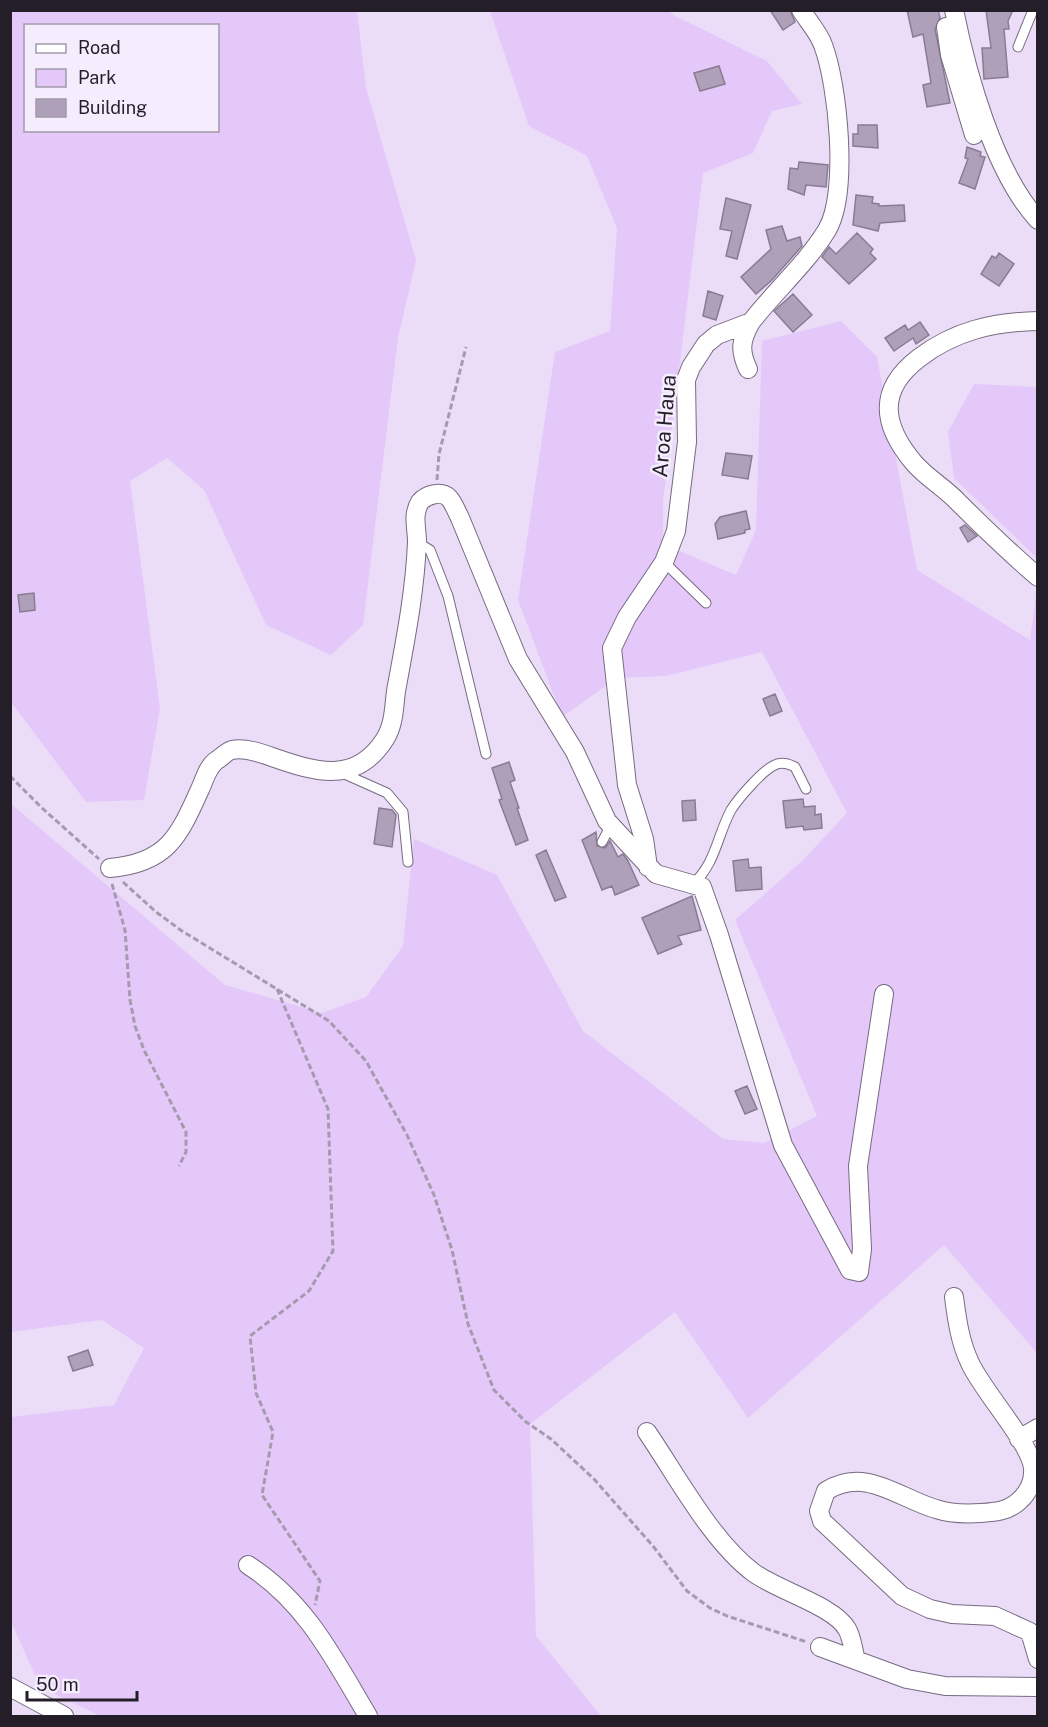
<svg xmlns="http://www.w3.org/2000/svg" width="1048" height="1727" viewBox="0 0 1048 1727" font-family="'Public Sans',sans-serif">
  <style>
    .green { fill: #e4c8fa; fill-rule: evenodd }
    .building { fill: #aea0b9; stroke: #887b93; stroke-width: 1.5 }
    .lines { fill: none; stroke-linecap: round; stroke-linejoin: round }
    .service-casing { stroke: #776a81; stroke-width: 11 }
    .minor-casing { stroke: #776a81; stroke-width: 20 }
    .path { stroke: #a59aaf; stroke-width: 3; stroke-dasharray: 6 3; stroke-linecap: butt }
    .service { stroke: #fff; stroke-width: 9 }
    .minor { stroke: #fff; stroke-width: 18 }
    .labels { text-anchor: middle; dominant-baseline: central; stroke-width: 5; stroke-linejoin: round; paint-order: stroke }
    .street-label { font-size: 21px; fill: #241e28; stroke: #f5edfd }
  </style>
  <rect width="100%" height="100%" fill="#ebddf7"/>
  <path class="green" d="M11 11H357L366 88 416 260 398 338 363 625 331 655 266 625 204 490 167 458 130 481 160 708 144 800 86 802 11 702ZM26 26H218V130H26Z
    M490 11H669L673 15 767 61 802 104 772 111 753 153 703 173 663 501V544L736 575 756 530 762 341 841 321 877 357 917 570 1030 640 1037 587V1353L944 1245 748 1418 675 1312 530 1424 536 1636 601 1716H100L40 1687 11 1621V1417L114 1405 144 1348 102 1320 11 1332 10 803 225 985 322 1013 366 997 403 946 414 839 497 875 583 1031 723 1139 764 1143 817 1116 735 920 802 861 847 813 762 652 666 676 617 678 562 717 518 600 555 352 610 331 617 228 587 156 529 126Z
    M974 384 1037 387V558L954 478 948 432Z"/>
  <path class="building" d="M770 10H790L795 22 783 30Z
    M907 10H938L940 18 935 29 950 103 927 107 923 85 931 83 923 34 913 37Z
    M986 10H1013L1008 21 1009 29H1004L1008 77 984 79 982 48H991Z
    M719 66 725 84 700 91 694 73Z
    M858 125H877L878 148 853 146V134H858Z
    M967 147 981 152 980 156 985 157 975 189 959 183 968 159 965 158Z
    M799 162 828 165 826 187 806 185 804 195 788 189 790 168 798 169Z
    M856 195 873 197 872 203 879 204V206L904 205 905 221 880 223 878 231 853 225Z
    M726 198 751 205 737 259 726 256 732 231 720 229Z
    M782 226 787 241 800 237 802 246 772 280 756 294 741 277 771 249 766 230Z
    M857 233 873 249 870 253 876 259 849 284 822 257 829 247 836 254Z
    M999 253 1014 264 999 286 981 274 992 256 996 258Z
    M708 291 723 296 716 320 703 316Z
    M793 294 812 315 793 332 774 311Z
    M920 322 929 335 916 344 913 338 894 351 885 338 905 325 908 330Z
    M726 453 752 456 748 479 722 475Z
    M746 511 750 529 745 530V533L718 539 715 524 720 517Z
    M965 525 977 536 968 542 960 528Z
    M34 593 35 610 20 612 18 595Z
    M775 694 782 711 770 716 763 699Z
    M509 762 515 780 510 782 519 808H517L528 840 516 845 499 800 502 799 492 768Z
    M803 799 804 807 815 806V815L821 814 822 828 804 830 803 826 786 828 783 801Z
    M695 800 696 820 683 821 682 801Z
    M379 808 392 810 396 815 392 847 374 844Z
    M596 832 597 846 605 848 610 841 618 857 623 854 628 861 639 885 615 895 612 886 602 890 582 840Z
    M546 850 566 897 555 901 536 855Z
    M748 859 749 868 761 867 762 889 736 891 733 861Z
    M692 896 701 930 678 936 682 944 658 954 642 918Z
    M747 1086 757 1109 745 1114 735 1091Z
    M88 1350 93 1365 73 1371 68 1357Z"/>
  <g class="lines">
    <defs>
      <path id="service" d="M1018 47 1033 10
        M417 542 430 550 448 596 486 754
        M664 562 706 603
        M340 772 387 793 403 812 408 862
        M602 842 611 825
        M693 884C716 863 717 836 731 810 738 799 764 768 777 764 784 762 789 764 795 767L806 789"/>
      <path id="minor" d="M954 10C967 74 994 172 1038 220
        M946 27 950 55 974 135
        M1038 321C993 322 954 331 919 358 877 390 882 425 914 463 927 478 945 488 958 502 984 528 1010 553 1038 577
        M748 369C739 350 741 340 751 322 775 291 807 263 827 230 849 193 838 84 823 45 819 33 808 21 801 10
        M648 867 644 839 627 785 612 648 627 617 664 562 676 531 687 442 686 380 691 367 706 344 717 335 751 322
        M110 868C168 863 179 836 201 787 205 778 208 766 217 760 221 758 227 751 232 750 244 747 261 753 272 757 315 772 356 785 385 739 394 725 394 707 396 691 405 642 415 592 417 542 417 528 412 515 420 502 426 495 441 490 449 498 453 502 457 512 460 518L518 659 575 752 607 821 656 874 702 887 719 935 783 1145 850 1270 859 1272 862 1249 858 1166 884 994
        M954 1297C957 1320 960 1342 970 1363 982 1390 1031 1444 1033 1468 1034 1481 1028 1493 1019 1501 1008 1511 996 1512 981 1513 966 1514 951 1514 936 1509 898 1498 865 1466 826 1491L819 1511 822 1521 902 1596 930 1609 952 1614 995 1616 1030 1632 1038 1659
        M647 1432C677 1476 712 1542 754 1573 779 1591 834 1606 847 1629 852 1637 853 1650 856 1660
        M1019 1439 1038 1428
        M248 1565C306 1602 334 1659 368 1716
        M820 1647 907 1679 945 1686 1038 1687
        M10 1687 64 1716"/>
    </defs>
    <use href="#service" class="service-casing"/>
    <use href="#minor" class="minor-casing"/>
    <path class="path" d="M437 480 439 454 466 347
      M10 776 41 807 99 859
      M123 882 156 912 182 931 329 1021 366 1061 407 1135 434 1195 452 1250 468 1324 494 1390 526 1422 551 1439 594 1479 653 1546 687 1591 710 1608 727 1616 807 1642
      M112 884 125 930 130 1000 135 1026 144 1050 186 1132V1152L179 1166
      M277 989 328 1109 333 1251 309 1291 250 1336 256 1393 273 1432 262 1495 320 1581 315 1605"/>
    <use href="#service" class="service"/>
    <use href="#minor" class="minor"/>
  </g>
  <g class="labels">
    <g class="street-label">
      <text transform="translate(664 426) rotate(-85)">Aroa Haua</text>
    </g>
  </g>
  <rect width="1048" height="1727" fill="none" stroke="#241e28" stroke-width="24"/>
  <rect x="24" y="24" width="195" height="108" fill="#f5edfd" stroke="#a19aa8" stroke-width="1.5"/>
  <rect x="36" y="44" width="30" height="9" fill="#ffffff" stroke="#a19aa8" stroke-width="1.5"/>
  <text x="78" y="54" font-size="18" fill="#241e28">Road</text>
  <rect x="36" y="69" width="30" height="18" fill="#e4c8fa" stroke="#a19aa8" stroke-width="1.5"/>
  <text x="78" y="84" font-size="18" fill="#241e28">Park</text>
  <rect x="36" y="99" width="30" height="18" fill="#aea0b9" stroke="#a19aa8" stroke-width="1.5"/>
  <text x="78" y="114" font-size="18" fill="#241e28">Building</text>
  <path d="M27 1691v9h110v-9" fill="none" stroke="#241e28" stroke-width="3"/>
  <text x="36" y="1691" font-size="18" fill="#241e28" stroke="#f5edfd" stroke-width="4.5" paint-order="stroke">50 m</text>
</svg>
